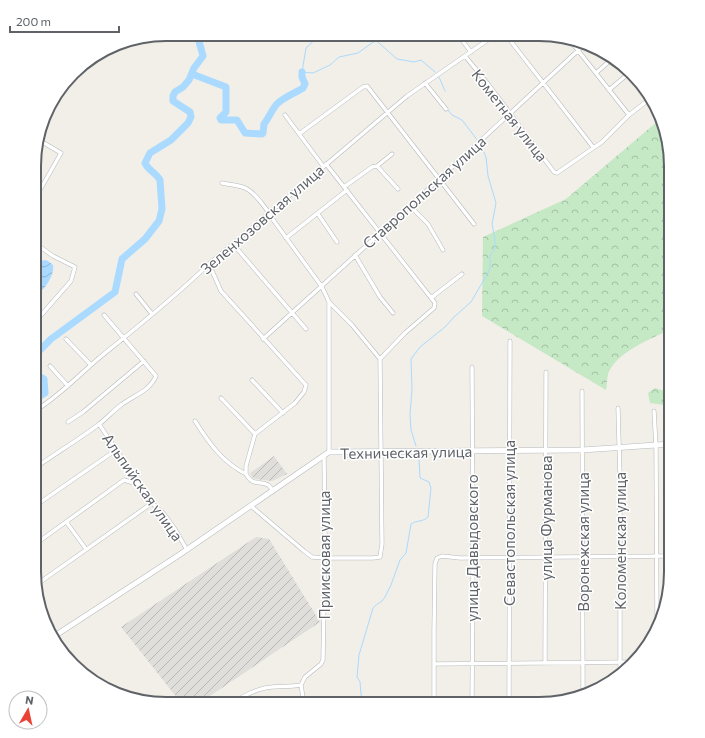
<svg xmlns="http://www.w3.org/2000/svg" width="705" height="738" viewBox="0 0 705 738" font-family="Commissioner,sans-serif">
  <style>
    .industrial { fill: url(#industrial-furrows) }
    .forest { fill: url(#forest-crowns) }
    .water { fill: url(#water-waves) }
    .lines { fill: none; stroke-linecap: round; stroke-linejoin: round }
    .stream { stroke: #aadaff; stroke-width: 1 }
    .river { stroke: #aadaff; stroke-width: 7 }
    .street-casing { stroke: #b5b8bc; stroke-width: 4.5 }
    .secondary-casing { stroke: #b6babf; stroke-width: 6 }
    .street { stroke: #fff; stroke-width: 3.5 }
    .secondary { stroke: #fff; stroke-width: 5 }
    .labels { text-anchor: middle; dominant-baseline: central; stroke-width: 3; stroke-linejoin: round; paint-order: stroke }
    .street-label { font-size: 15px; fill: #5f6368; stroke: #fff }
    .rim { fill: none; stroke: #5f6368; stroke-width: 2 }
  </style>
  <defs>
    <pattern id="industrial-furrows" width="10" height="10" patternUnits="userSpaceOnUse"><rect width="10" height="10" fill="#e0deda"/><path d="M-1 1l2-2M0 10L10 0M9 11l2-2" fill="none" stroke="#b9b8b5"/></pattern>
    <pattern id="forest-crowns" width="20" height="18" patternUnits="userSpaceOnUse"><rect width="20" height="18" fill="#c5e8c5"/><path d="M2 6a3 3 0 1 1 6 0M12 15a3 3 0 1 1 6 0" fill="none" stroke="#a3c0a4"/></pattern>
    <pattern id="water-waves" width="16" height="10" patternUnits="userSpaceOnUse"><rect width="16" height="10" fill="#aadaff"/><path d="M0 5q4-4 8 0t8 0" fill="none" stroke="#8eb4d2"/></pattern>
  </defs>
  <rect width="100%" height="100%" fill="#f1efe8"/>
  <path class="industrial" d="M274 456 287 474 272 481 255 479 252 477 250 473Z
    M256 537 269 539 320 622 198 704H182L121 627Z"/>
  <path class="forest" d="M658 121 671 157V201L667 203 671 208V329C651 339 616 352 608 374 607 379 607 385 606 390L482 316 483 237 566 199Z
    M655 388 671 393V406L650 403 648 393Z"/>
  <path class="water" d="M45 260 48 261 53 265C55 275 44 290 36 296V262Z"/>
  <g class="lines">
    <path class="stream" d="M321 34 306 48 302 72 313 73 330 65 339 57 358 53 376 40
      M370 35 397 59 414 62 421 60 435 72
      M439 77 445 91
      M448 110 452 115 462 120 478 141
      M416 446 411 430 410 414 412 390 411 359 420 347 445 327 454 317 471 302 489 271 490 267V256L495 248V240L492 224 496 203 488 176 486 157 480 144
      M362 704 360 682 357 677 359 655 373 608 376 605 382 601 385 597 391 585 400 560 406 553 411 524C417 520 423 522 428 517L431 488 429 482 420 478 419 458"/>
    <path class="river" d="M192 74 226 87V112L220 118 221 120H237L245 133 262 134 263 133 264 124C269 118 273 107 278 103 285 97 295 93 303 88L305 84 302 77V72
      M35 355 51 339 115 292 122 259 145 239 159 221 162 209 160 180C156 173 148 170 145 163L150 153 171 140 188 123 191 117 190 112 173 101V96L175 92 183 87 189 80 194 68 203 56 197 34
      M35 399 45 393 44 379 35 374"/>
    <defs>
      <path id="street" d="M458 35 471 52
        M506 35 593 147
        M569 39 629 115
        M465 56 488 84 554 172 557 173 602 142 629 115 651 98
        M596 73 613 58
        M425 83 446 109
        M609 90 629 73
        M285 115 323 166
        M299 134 363 87 367 86 474 224
        M326 164 435 303 434 308 405 333 380 359
        M377 166 398 189
        M222 183C230 185 240 185 247 189 256 194 269 212 274 221L322 287 329 302 352 325 380 359 382 544 380 557 373 558H324L312 557 304 551 251 506
        M344 187 372 167 377 166 392 154
        M36 197 61 153 37 139
        M410 206 428 224 443 250
        M318 214 337 242
        M286 238 347 190
        M233 244 306 329
        M355 255 380 297 393 313
        M209 264 221 291 306 385 304 392 295 403 255 434 246 466V474C253 487 260 480 268 485 270 486 271 489 273 490
        M136 294 152 314
        M431 298 462 274
        M36 321 71 281 75 267 53 256 36 244
        M66 339 91 365
        M263 339 410 206 584 45
        M50 366 68 386
        M472 367 473 558 472 704
        M252 380 283 413
        M582 391 583 692
        M221 398 255 434
        M618 408 620 476V674
        M35 411C59 396 78 376 99 358 136 328 174 298 209 264L407 96 495 35
        M654 411 656 446 657 625
        M195 421C209 443 223 463 246 474
        M68 422 83 412 144 361
        M99 424 152 503 164 514 175 529 187 550
        M329 452V302
        M35 468C56 453 78 440 98 425 106 419 113 411 121 405 134 395 149 392 156 376L104 315
        M35 506 116 450
        M67 523 86 549
        M34 545 124 480 140 485
        M36 585 152 503
        M545 663 546 372
        M434 664 631 662
        M301 685 304 704
        M230 704C242 697 257 688 272 687 282 686 289 687 301 685L305 677 321 664 323 660 325 537 324 455
        M434 704V630L435 564 437 558 442 556 460 558 671 556
        M509 704 510 341"/>
      <path id="secondary" d="M53 637 179 555 329 452 582 450 671 444"/>
    </defs>
    <use href="#street" class="street-casing"/>
    <use href="#secondary" class="secondary-casing"/>
    <use href="#street" class="street"/>
    <use href="#secondary" class="secondary"/>
  </g>
  <g class="labels">
    <g class="street-label">
      <text transform="translate(510 115) rotate(52)">Кометная улица</text>
      <text transform="translate(424 192) rotate(-42)">Ставропольская улица</text>
      <text transform="translate(262 219) rotate(-41)">Зеленхозовская улица</text>
      <text transform="translate(406 452) rotate(-1)">Техническая улица</text>
      <text transform="translate(143 487) rotate(55)">Альпийская улица</text>
      <text transform="translate(546 518) rotate(-90)">улица Фурманова</text>
      <text transform="translate(509 523) rotate(-90)">Севастопольская улица</text>
      <text transform="translate(620 541) rotate(-90)">Коломенская улица</text>
      <text transform="translate(583 542) rotate(-90)">Воронежская улица</text>
      <text transform="translate(472 548) rotate(-90)">улица Давыдовского</text>
      <text transform="translate(324 555) rotate(-90)">Приисковая улица</text>
    </g>
  </g>
  <path d="M0 0H705V738H0ZM166 41H539A125 125 0 0 1 664 166V572A125 125 0 0 1 539 697H166A125 125 0 0 1 41 572V166A125 125 0 0 1 166 41Z" fill="#fff" fill-rule="evenodd"/>
  <path class="rim" d="M166 41H539A125 125 0 0 1 664 166V572A125 125 0 0 1 539 697H166A125 125 0 0 1 41 572V166A125 125 0 0 1 166 41Z"/>
  <g transform="translate(28 710) rotate(9)"><circle r="19" fill="#ffffff" stroke="#bfc1c3"/>
  <path d="M0-3L7 15L0 10L-7 15Z" fill="#ea4335"/>
  <text y="-6" font-size="11" font-weight="bold" text-anchor="middle" fill="#5f6368">N</text>
  </g>
  <path d="M10 26v6h109v-6" fill="none" stroke="#5f6368" stroke-width="2"/>
  <text x="16" y="26" font-size="12" fill="#5f6368" stroke="#ffffff" stroke-width="3" paint-order="stroke">200 m</text>
</svg>
